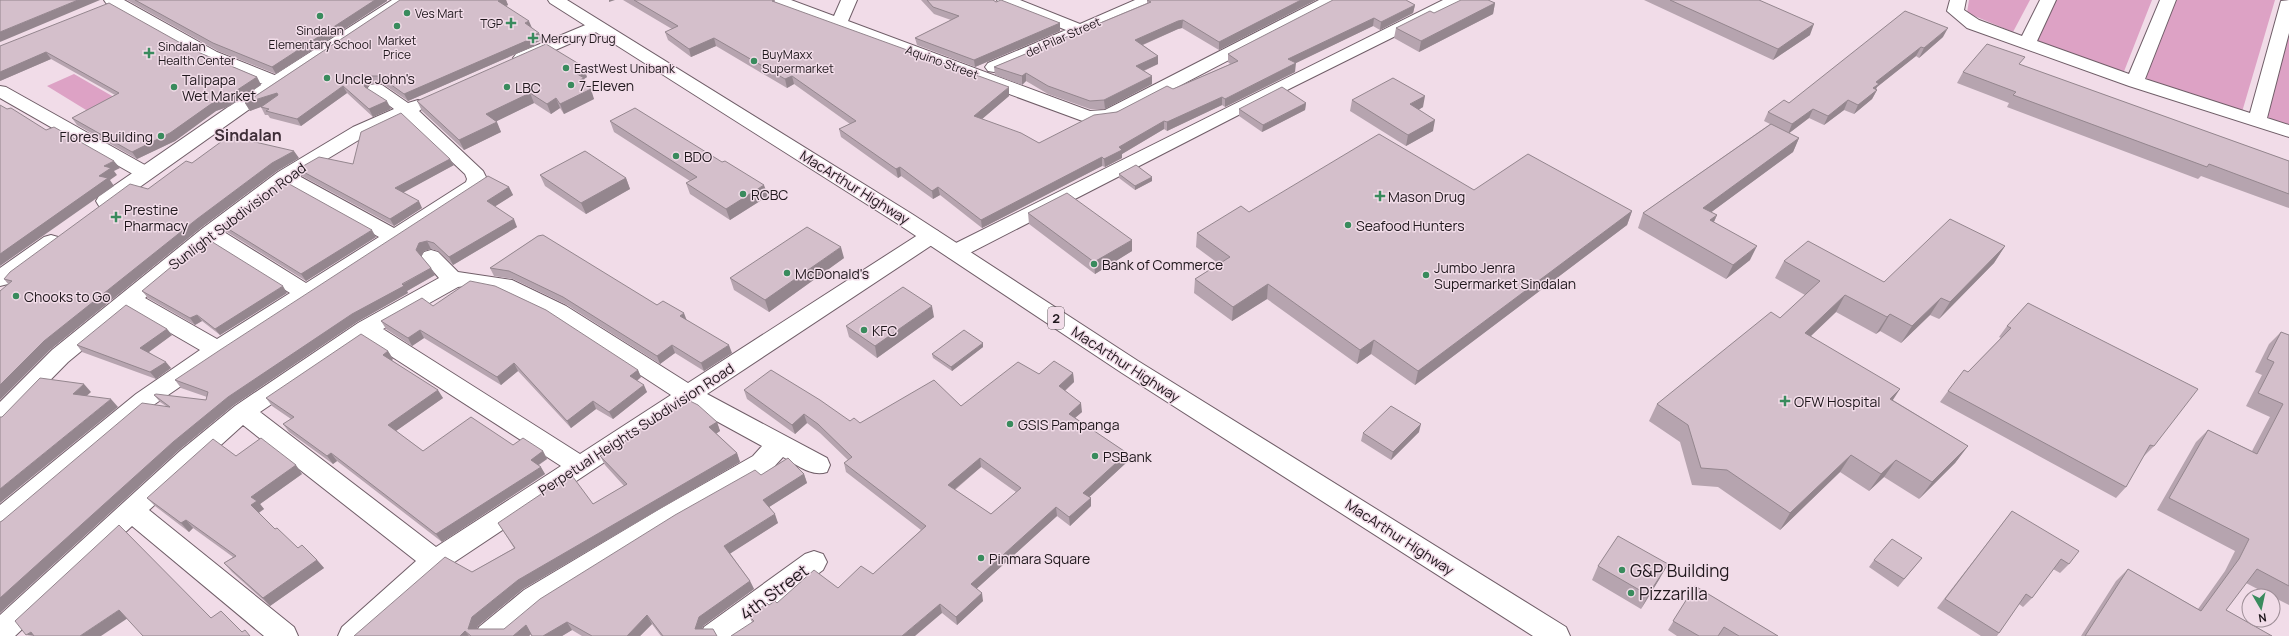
<svg xmlns="http://www.w3.org/2000/svg" width="2289" height="636" viewBox="0 0 2289 636" font-family="Manrope,sans-serif">
  <style>
    .green { fill: #dda2c5 }
    .lines { fill: none; stroke-linecap: round; stroke-linejoin: round }
    .minor-casing { stroke: #705e68; stroke-width: 2 }
    .major-casing { stroke: #705e68; stroke-width: 2 }
    .highway-casing { stroke: #705e68; stroke-width: 2 }
    .minor { fill: #fff; fill-rule: evenodd }
    .major { fill: #fff; fill-rule: evenodd }
    .highway { fill: #fff; fill-rule: evenodd }
    .wall { fill: #b6a4af; fill-rule: evenodd }
    .shaded-wall { fill: #94868e }
    .building { fill: #d4bfcb; stroke: #94868e; fill-rule: evenodd }
    .poi-dot { fill: #398b5d; stroke: #f1dce8; stroke-width: 1.5 }
    .labels { text-anchor: middle; dominant-baseline: central; stroke-width: 3; stroke-linejoin: round; paint-order: stroke }
    .far-poi-label { font-size: 12px; fill: #1f171c; stroke: #f1dce8; text-anchor: start }
    .far-street-label { font-size: 12px; fill: #1f171c; stroke: #f1dce8 }
    .shield { fill: #f1dce8; stroke: #5e5259; stroke-width: 1 }
    .shield-label { font-size: 13px; font-weight: bold; fill: #1f171c }
    .poi-label { font-size: 14px; fill: #1f171c; stroke: #f1dce8; text-anchor: start }
    .street-label { font-size: 14px; fill: #1f171c; stroke: #f1dce8 }
    .quarter-label { font-size: 16px; font-weight: bold; fill: #3e2e37; stroke: #f1dce8 }
    .near-poi-label { font-size: 17px; fill: #1f171c; stroke: #f1dce8; text-anchor: start }
    .near-street-label { font-size: 17px; fill: #1f171c; stroke: #f1dce8 }
  </style>
  <rect width="100%" height="100%" fill="#f1dce8"/>
  <path class="green" d="M1969 0H2030L2013 32 1967 13Z
    M2054 0H2152L2123 74 2032 39Z
    M2176 0H2275L2242 112 2143 79Z
    M2289 26V125L2263 118Z
    M74 74 119 100 91 113 47 86Z"/>
  <g class="lines">
    <defs>
      <path id="minor" d="M104 0H124L217 52 282 78 285 82 282 86C255 93 136 20 106 3Z
        M768 0H791L834 16 841 0H857L848 21 1090 111 1105 110 1319 0H1340L1338 3 1116 119 1088 123 832 29 770 3Z
        M997 0H1020L1080 24 1135 0H1157L1155 3 994 72 988 71 985 67 988 63 1066 30 999 3Z
        M1443 0H1464L1462 3 1293 87 962 257 955 259 948 257 945 252 948 247Z
        M1950 0H1966L1964 10 1979 20 2022 36 2040 0H2056L2037 41 2129 74 2160 0H2176L2145 79 2250 113 2281 1 2289 0V33L2267 118 2289 125V137L2129 86 1967 28 1947 11Z
        M595 21 601 22 603 26 601 30 528 62H516L513 58 516 54Z
        M376 84 382 85 408 103 418 100 424 101 427 105 419 111 483 171 487 179 481 190 225 356 152 406 9 527 0 531V505L136 394 200 350 131 310 68 362 8 423 0 426V402L52 350 203 228 278 172 353 127 394 109 367 89 370 85ZM405 118 465 174 467 179 466 182 394 228 299 176 367 135ZM286 185 379 237 306 283 224 232ZM211 243 290 293 217 339 145 298Z
        M0 86 6 87 152 169 155 173 152 177 145 179 138 177 0 98Z
        M931 229 938 231 941 236 938 241 707 394 827 458 830 465 827 472C811 477 797 465 783 457L771 470 678 523 544 606 509 636H475L479 627 524 590 660 509 753 456 762 446 689 406 444 569 371 636H338L342 627 416 561 243 425 149 510 294 627 298 636H264L132 526 15 636H0V615L180 451 235 406 358 323 439 278 421 257 424 252 431 250 438 252 458 272 512 280 566 306 688 383 924 231ZM464 286 499 292 550 316 671 395 580 454 383 329 458 287ZM366 340 561 466 436 547 260 412Z
        M814 551 823 554 827 562 823 570 735 636H700L704 627 805 554Z"/>
      <path id="major" d="M392 0H411L282 86 113 206 106 207 99 206 96 201 99 196 270 78Z
        M51 235 58 237 61 242 58 247 8 284 0 286V268L44 237Z"/>
      <path id="highway" d="M548 0H567L912 214 1138 361 1566 627 1570 636H1533L1122 373 898 224 550 3Z"/>
    </defs>
    <use href="#minor" class="minor-casing"/>
    <use href="#major" class="major-casing"/>
    <use href="#highway" class="highway-casing"/>
    <use href="#minor" class="minor"/>
    <use href="#major" class="major"/>
    <use href="#highway" class="highway"/>
  </g>
  <path class="wall" d="M127 0H387V1L276 74 218 51Z
    M400 0H506L508 5 506 6 531 27 542 40 535 43 536 45 408 101 383 84H370L367 88 391 109 373 117 347 93 301 126 270 118 268 115H265L261 107 262 106 250 111 245 103Z
    M623 0H775V2L1009 96 982 119 1039 143 1173 89 1230 64 1228 62V54L1415 5 1413 13 1380 30 1373 26 1295 63V72L1225 107 1222 105 1167 131 1164 129 1122 154V158L1105 167 1102 166 982 228 940 195 933 199 901 176 898 178 841 137 839 129 850 124 794 84 787 88 716 46 691 57 668 40 665 32 672 29Z
    M921 0H993L996 2 1060 23V31L975 67 917 45 915 38 951 20 934 14Z
    M1147 0H1316L1219 50 1182 28 1178 29 1143 45 1158 56V64L1144 71 1152 84 1105 109H1090L1048 94 1026 81 1022 85 995 75 994 67 1147 3Z
    M1644 0H1759L1810 35 1773 60Z
    M1495 3 1493 14 1419 52 1394 38 1396 28 1434 13Z
    M1943 37 1919 58 1916 56 1877 87 1876 89 1877 90 1872 99 1854 114 1844 110 1824 125 1809 118 1789 133 1799 138 1793 152 1711 212 1717 215 1714 222 1750 260 1726 279 1638 228 1643 213 1770 124 1764 121 1768 112Z
    M0 46 193 50 257 77 261 85 230 106 216 111 175 141 137 159 77 125 72 118 115 95 51 59 0 81Z
    M2021 65 2289 161V208L2201 176 2198 179 2007 107 2009 103 1957 83 1963 72Z
    M587 77 584 79 587 86 594 99 564 114 560 108 551 114 534 103 496 121 501 132 464 150 422 111 417 101Z
    M1352 100 1423 107 1418 110 1433 131 1406 146 1350 111Z
    M1306 103 1305 110 1262 132 1239 116V109Z
    M610 121 768 196 730 220 690 194 686 183 690 181 614 132Z
    M299 158 277 171 202 227 51 349 8 284 4 279 148 189 192 163Z
    M450 159 454 165 403 192 422 208 394 226 302 176 298 169 353 164Z
    M1119 174 1152 181 1135 190 1119 178Z
    M540 175 626 178 630 189 586 214 545 186Z
    M509 187 513 195 495 206 517 227 453 265 438 251 431 249 424 251 421 256 431 268 435 275 407 291 408 293 357 322 234 405 179 450 0 613V522L166 406 160 402 154 395 206 400 207 397 181 388 175 380Z
    M1474 190 1632 211 1627 225 1415 385 1371 354 1357 364 1267 299 1232 321 1194 293 1195 279 1219 264 1196 247 1197 233 1249 212Z
    M1028 213 1132 251 1095 274 1029 224Z
    M222 225 376 237 306 281 227 232Z
    M538 236 657 305 687 320 732 353 704 371 675 353 660 364 567 305 513 279 494 276 490 268Z
    M2005 246 1994 263 1939 319 1930 315 1901 343 1880 331 1876 334 1836 312 1811 336 1893 400 1968 446 1955 463 1919 499 1884 477 1869 491 1840 472 1780 530 1718 487 1692 485 1680 442 1649 421 1657 404 1780 318 1805 295 1775 278 1784 261 1884 282Z
    M844 258 769 312 734 290 730 278Z
    M142 291 287 293 220 335 202 321 195 325 148 298Z
    M2028 303 2154 446 2143 457 2126 487 2116 498 1940 402 1948 391 1968 372 2001 338 1999 337 2007 326Z
    M433 306 638 370 641 377 637 381 647 392 613 419 596 409 571 428 518 371 501 385 424 338 412 346 386 329 381 321Z
    M934 317 877 358 849 337 846 326Z
    M167 329 172 335 149 352 171 368 156 379 82 352 77 345Z
    M2281 332 2289 335V605L2273 597V596H2271L2246 583 2226 610 2272 636H2081L2116 581 2128 569 2198 609 2225 571 2235 551 2157 510 2196 442 2208 430 2252 451 2270 417 2246 406 2262 375 2255 372 2269 344Z
    M983 347 952 371 933 358 932 354Z
    M388 351 393 359 392 360 443 398 396 431 423 451 513 445 543 451 547 459 539 465 545 474 442 542 337 461 333 464 289 432 283 424 291 419 272 406 266 398Z
    M1073 373 1074 382 1065 391 1082 412 1075 418 1127 453V462L1089 497 1091 506 1070 526 1057 516 976 589 983 601 957 625 942 613 752 622 749 616 769 605 838 588 873 574 921 530 846 472 844 463 848 460 820 433 807 423 795 434 747 399 744 390 850 421 860 423 961 406 1039 374ZM981 467 1016 492 991 514 955 490Z
    M717 422 720 431 716 433 737 453 740 462 523 589 478 626 477 629H504L761 475 804 474 807 483 769 507 778 523 730 553 750 581 754 589 703 626 702 629 717 636H661L652 624 640 636H582L572 630 562 636H532L531 634 529 636H354L472 572 514 548 498 523 593 504 624 486 605 465 600 456 631 437V435Z
    M1419 432 1391 460 1361 441 1363 433Z
    M236 456 302 474 260 504 264 509 259 513 275 529 298 548 317 560 324 568 270 606 232 572 224 563 233 557 193 528 189 532 155 506 147 498Z
    M2012 511 2069 564 2060 573 2053 569 2032 598 2023 607 2019 604 1999 633 1997 636H1981L1937 608Z
    M1922 558 1898 587 1869 567 1874 560Z
    M1598 566 1660 578 1641 609 1592 580Z
    M1695 586 1778 636H1677L1668 630Z"/>
  <path class="shaded-wall" d="M78 0H100L0 42V32Z
    M375 0H387V1L276 74 272 67Z
    M500 0H506L508 5 501 8 498 1Z
    M609 0H615L609 2Z
    M1301 0H1316L1219 50V42Z
    M1495 3 1493 14 1419 52 1421 41Z
    M1415 5 1413 13 1380 30 1381 22Z
    M1374 18 1373 26 1288 67V59Z
    M1183 20 1182 28 1178 29 1135 48V40L1178 21Z
    M529 21 532 28 525 23Z
    M1060 23V31L975 67 974 60Z
    M1814 24 1810 35 1773 60 1778 49Z
    M1948 28 1943 37 1919 58 1924 48Z
    M539 33 542 40 535 43 536 45 408 101 404 94Z
    M714 38 716 46 691 57 689 49Z
    M1921 47 1916 56 1877 87 1875 91 1877 90 1872 99 1854 114 1858 105 1876 82Z
    M46 52 51 59 0 81V72Z
    M1158 56V64L1136 74V66Z
    M1296 63 1295 72 1225 107V99Z
    M584 67 587 77 584 79 588 88 582 91 574 72Z
    M1026 73V81L1022 85V76Z
    M366 76 370 84 366 89 362 82Z
    M792 76 794 84 787 88 785 79Z
    M1152 76V84L1105 109 1104 100Z
    M257 77 261 85 230 106 216 111 175 141 137 159 132 152 211 104Z
    M343 86 347 93 301 126 297 119Z
    M1009 87V96L975 125 974 116Z
    M591 89 594 99 564 114 560 104Z
    M277 93 281 100 250 111 245 103Z
    M530 93 534 103 491 124 486 114Z
    M1425 96 1423 107 1408 116 1410 104Z
    M1222 97V105L1167 131V122Z
    M556 98 560 108 551 114 547 104Z
    M1848 100 1844 110 1824 125 1828 116Z
    M387 101 391 109 373 117 369 109Z
    M1306 103 1305 110 1262 132 1263 125Z
    M1813 109 1809 118 1788 134 1792 124Z
    M1435 120 1433 131 1406 146 1408 135Z
    M1164 121V129L1122 154V158L1105 167 1104 159 1119 147Z
    M497 122 501 132 464 150 459 140Z
    M1799 138 1793 152 1698 222 1703 208Z
    M294 151 299 158 277 171 202 227 51 349 0 400V385L44 341 197 219 272 163Z
    M1102 157V166L982 228 981 220Z
    M450 159 454 165 399 195 395 188Z
    M114 161 120 168 114 171 117 175 110 180 114 186 0 266V254L99 176 104 166Z
    M900 167 901 176 898 178 896 169Z
    M1152 177V181L1135 190V186Z
    M626 178 630 189 586 214 581 203Z
    M764 185 768 196 730 220 726 209Z
    M509 187 513 195 491 209 487 201Z
    M938 187 940 195 933 199 932 191Z
    M419 201 422 208 394 226 390 219Z
    M1632 211 1627 225 1415 385 1418 371Z
    M1717 215 1710 230V220Z
    M514 219 517 227 453 265 449 257Z
    M372 230 376 237 306 281 301 274Z
    M1132 240V251L1095 274 1094 262Z
    M427 241 431 249 424 251 420 258 416 250 419 243Z
    M1757 246 1750 260 1726 279 1733 265Z
    M2005 246 1994 263 1939 319 1950 302Z
    M841 247 844 258 769 312 765 300Z
    M431 268 435 275 407 291 408 293 357 322 234 405 179 450 0 613V598L173 442 228 397 352 314Z
    M1268 284 1267 299 1232 321 1233 307Z
    M283 286 287 293 220 335 215 329Z
    M1845 295 1836 312 1796 350 1805 333Z
    M1941 298 1930 315 1901 343 1912 326Z
    M932 306 934 317 877 358 875 346Z
    M684 313 687 321 680 316Z
    M1890 314 1880 331 1876 334 1887 317Z
    M197 315 202 321 195 325 190 318Z
    M167 329 172 335 146 354 140 348Z
    M420 330 424 338 412 346 408 338Z
    M1374 340 1371 354 1357 364 1360 350Z
    M983 343V347L952 371 951 367Z
    M672 345 675 353 660 364 657 356Z
    M729 345 732 353 704 371 701 363Z
    M388 351 393 359 388 362 383 355Z
    M166 362 171 368 156 379 150 372Z
    M514 363 518 371 501 385 497 377Z
    M638 370 641 377 633 384 630 376Z
    M1073 373 1074 382 1060 395 1059 386Z
    M84 384 91 392 80 402 73 394Z
    M644 385 647 392 613 419 609 412Z
    M1900 389 1889 406 1890 399Z
    M438 390 443 398 393 433 388 425Z
    M111 399 118 407 0 503V489Z
    M593 401 596 409 571 428 567 421Z
    M1081 403 1082 412 1069 423V414Z
    M804 414 807 423 795 434 792 425Z
    M717 422 720 431 713 436 709 427Z
    M1421 424 1419 432 1391 460 1393 452Z
    M1968 446 1955 463 1919 499 1932 482Z
    M543 451 547 459 535 467 531 460Z
    M331 453 337 461 333 464 327 456Z
    M737 453 740 462 523 589 478 626 474 636 468 629 472 617 518 580Z
    M1127 453V462L1084 502 1083 493Z
    M1851 455 1840 472 1780 530 1790 513Z
    M980 458 981 467 949 494 948 485Z
    M1896 460 1884 477 1869 491 1881 474Z
    M296 465 302 474 260 504 264 509 258 513 251 505V497Z
    M541 467 545 474 442 542 436 534Z
    M804 474 807 483 766 509 763 500Z
    M1091 498V506L1070 526 1069 517Z
    M1056 507 1057 516 972 593 971 584Z
    M775 514 778 523 728 555 724 546Z
    M186 520 193 528 189 532 181 523Z
    M317 560 324 568 270 606 263 598Z
    M1668 564 1660 578 1641 609 1648 595Z
    M750 581 754 589 703 626 700 636 695 629 699 617Z
    M982 593 983 601 957 625 956 617Z
    M940 604 942 613 915 636H902Z
    M119 610 128 618 101 636H80Z
    M647 615 652 624 640 636H627Z
    M567 622 572 630 562 636H543Z
    M526 625 531 634 529 636H513Z
    M465 631 469 636H460Z
    M31 632 35 636 26 635Z"/>
  <path class="building" d="M0 0H78L0 32Z
    M135 0H375L272 67 213 43Z
    M400 0H500L498 1 529 21 525 23 539 33 531 36 533 38 404 94 379 76H366L362 82 365 87 387 101 369 109 343 86 297 119 266 111 269 109 261 107 278 95 277 93 245 103Z
    M634 0H774L772 1 1009 87 974 116 1021 133 1039 143 1094 115 1117 112 1167 86 1173 89 1238 61 1228 54 1333 0H1406L1415 5 1381 22 1374 18 1288 59 1296 63 1225 99 1222 97 1167 122 1164 121 1119 147 1122 150 1104 159 1102 157 981 220 938 187 932 191 900 167 896 169 839 129 856 121 792 76 785 79 714 38 689 49 665 32 678 26Z
    M927 0H993L996 2 1001 0 1060 23 974 60 915 38 959 16 933 7Z
    M1147 0H1301L1219 42 1183 20 1178 21 1135 40 1158 56 1136 66 1152 76 1104 100 1090 101 1048 86 1026 73 1022 76 994 67 1151 2Z
    M1461 0H1488L1495 3 1421 41 1396 28 1430 11 1434 13Z
    M1670 0H1759L1814 24 1778 49Z
    M109 3 193 50 257 77 225 98 211 104 170 133 132 152 72 118 119 93 46 52 0 72V46Z
    M1905 11 1948 28 1924 48 1921 47 1876 82 1879 84 1873 88 1877 90 1858 105 1848 100 1828 116 1813 109 1792 124 1768 112 1784 100 1789 103Z
    M546 44 584 67 574 72 584 78 578 81 591 89 560 104 556 98 547 104 530 93 486 114 497 122 459 140 417 101Z
    M1987 44 2025 57 2019 64 2289 161V194L2209 164 2207 167 2013 95 2016 92 1963 72Z
    M1393 78 1425 96 1410 104 1435 120 1408 135 1352 100Z
    M1282 87 1306 103 1263 125 1239 109Z
    M0 105 7 109 11 108 46 130 54 127 114 161 104 166 111 168 99 176 108 178 0 254Z
    M635 108 722 162 725 161 764 185 726 209 686 183 697 177 610 121Z
    M401 113 450 159 395 188 419 201 390 219 298 169 319 157 353 164 361 132Z
    M1771 124 1799 138 1703 208 1717 215 1710 220 1757 246 1733 265 1643 213Z
    M1379 134 1474 190 1528 154 1632 211 1418 371 1374 340 1360 350 1268 284 1233 307 1195 279 1230 257 1197 233 1241 206 1249 212Z
    M229 136 294 151 272 163 197 219 44 341 0 385V291L12 281 4 279 10 272 130 184 148 189 186 161 192 163Z
    M585 151 626 178 581 203 540 175Z
    M1136 165 1152 177 1135 186 1119 174Z
    M488 176 509 187 487 201 514 219 449 257 434 243 427 241 419 243 416 250 431 268 402 284 404 286 352 314 228 397 173 442 0 598V522L2 521 142 403 170 407 154 395 156 394 206 400 208 392 175 380 220 350Z
    M282 180 372 230 301 274 222 225Z
    M1067 193 1132 240 1094 262 1028 213Z
    M1950 219 2005 246 1950 302 1941 298 1912 326 1890 314 1887 317 1845 295 1805 333 1900 389 1890 399 1968 446 1932 482 1896 460 1881 474 1851 455 1790 513 1727 470 1701 468 1688 425 1657 404 1771 312 1780 318 1820 281 1784 261 1808 241 1884 282Z
    M807 227 841 247 765 300 730 278Z
    M543 235 657 305 663 301 684 313 680 316 729 345 701 363 672 345 657 356 563 297 509 271 490 268 538 236Z
    M206 238 283 286 215 329 197 315 190 318 142 291Z
    M470 281 495 286 546 310 638 370 630 376 644 385 609 412 593 401 567 421 514 363 497 377 420 330 408 338 381 321 422 298 433 306Z
    M903 287 932 306 875 346 846 326Z
    M2028 303 2198 389 2154 446 2150 445 2126 487 1948 391 1964 370 1968 372 2011 328 2007 326Z
    M126 305 167 329 140 348 166 362 150 372 77 345Z
    M964 330 983 343 951 367 932 354Z
    M2281 332 2289 335V586L2257 569 2226 610 2272 636H2085L2128 569 2201 611 2239 559 2249 539 2169 498 2208 430 2257 454 2283 404 2258 393 2274 362 2267 359Z
    M361 334 388 351 383 355 438 390 388 425 423 451 471 417 513 445 523 438 543 451 531 460 541 467 436 534 331 453 327 456 283 424 294 417 266 398Z
    M1054 361 1073 373 1059 386 1081 403 1069 414 1127 453 1083 493 1091 498 1069 517 1056 507 971 584 982 593 956 617 940 604 902 636H731L754 621 749 616 767 603 769 605 775 601 777 603 814 570 838 588 861 566 873 574 926 526 844 463 852 457 818 424 804 414 792 425 744 390 771 370 820 400 850 421 854 418 860 423 934 380 961 406 1018 362 1039 374ZM980 458 1021 488 991 514 948 485Z
    M40 378 84 384 73 394 111 399 0 489V417H2Z
    M686 399 698 405 717 422 709 427 737 453 518 580 472 617 468 629H504L540 599 675 515 755 470 761 475 788 458 804 474 763 500 775 514 724 546 750 581 699 617 695 629H713L717 636H663L647 615 627 636H592L567 622 543 636H532L526 625 513 636H471L465 631 460 636H354L445 557 472 572 515 548 498 523 562 480 564 481 573 477 593 504 627 484 600 456 632 437 631 435Z
    M1391 406 1421 424 1393 452 1363 433Z
    M261 438 296 465 251 497 257 501 251 505 275 529 277 528 298 548 302 545 317 560 263 598 224 563 236 556 186 520 181 523 147 498 213 439 236 456Z
    M2012 511 2079 551 2069 564 2061 559 2032 598 2026 594 1999 633 1945 599Z
    M119 525 211 618 221 611 242 632 245 630 250 636H143L119 610 80 636H34L31 632 26 635 15 621Z
    M1618 536 1668 564 1648 595 1598 566Z
    M1892 539 1922 558 1904 579 1874 560Z
    M1695 586 1778 636H1739L1724 627 1718 636H1699L1673 621Z"/>
  <g class="poi-dot">
    <circle cx="407" cy="13" r="4"/>
    <circle cx="320" cy="16" r="4"/>
    <path d="M509 17h4v4h4v4h-4v4h-4v-4h-4v-4h4z"/>
    <circle cx="397" cy="26" r="4"/>
    <path d="M531 32h4v4h4v4h-4v4h-4v-4h-4v-4h4z"/>
    <path d="M147 47h4v4h4v4h-4v4h-4v-4h-4v-4h4z"/>
    <circle cx="754" cy="61" r="4"/>
    <circle cx="566" cy="68" r="4"/>
    <circle cx="327" cy="78" r="4"/>
    <circle cx="571" cy="85" r="4"/>
    <circle cx="174" cy="87" r="4"/>
    <circle cx="507" cy="87" r="4"/>
    <circle cx="161" cy="136" r="4"/>
    <circle cx="676" cy="156" r="4"/>
    <circle cx="743" cy="194" r="4"/>
    <path d="M1378 190h4v4h4v4h-4v4h-4v-4h-4v-4h4z"/>
    <path d="M114 211h4v4h4v4h-4v4h-4v-4h-4v-4h4z"/>
    <circle cx="1348" cy="225" r="4"/>
    <circle cx="1094" cy="264" r="4"/>
    <circle cx="787" cy="273" r="4"/>
    <circle cx="1426" cy="275" r="4"/>
    <circle cx="16" cy="296" r="4"/>
    <circle cx="864" cy="330" r="4"/>
    <path d="M1783 395h4v4h4v4h-4v4h-4v-4h-4v-4h4z"/>
    <circle cx="1010" cy="424" r="4"/>
    <circle cx="1095" cy="456" r="4"/>
    <circle cx="981" cy="558" r="4"/>
    <circle cx="1622" cy="570" r="4"/>
    <circle cx="1631" cy="593" r="4"/>
  </g>
  <g class="labels">
    <g class="far-poi-label">
      <text x="415" y="13">Ves Mart</text>
      <text x="503" y="23" text-anchor="end">TGP</text>
      <text x="320" y="30" text-anchor="middle">Sindalan<tspan x="320" dy="14">Elementary School</tspan></text>
      <text x="541" y="38">Mercury Drug</text>
      <text x="397" y="40" text-anchor="middle">Market<tspan x="397" dy="14">Price</tspan></text>
      <text x="158" y="46">Sindalan<tspan x="158" dy="14">Health Center</tspan></text>
      <text x="762" y="54">BuyMaxx<tspan x="762" dy="14">Supermarket</tspan></text>
      <text x="574" y="68">EastWest Unibank</text>
    </g>
    <g class="far-street-label">
      <text transform="translate(1063 37) rotate(-24)">del Pilar Street</text>
      <text transform="translate(942 62) rotate(20)">Aquino Street</text>
    </g>
    <rect class="shield" x="1048" y="307" width="16" height="22" rx="3"/>
    <g class="shield-label">
      <text x="1056" y="318">2</text>
    </g>
    <g class="poi-label">
      <text x="335" y="78">Uncle John's</text>
      <text x="182" y="79">Talipapa<tspan x="182" dy="16">Wet Market</tspan></text>
      <text x="579" y="85">7-Eleven</text>
      <text x="515" y="87">LBC</text>
      <text x="153" y="136" text-anchor="end">Flores Building</text>
      <text x="684" y="156">BDO</text>
      <text x="751" y="194">RCBC</text>
      <text x="1388" y="196">Mason Drug</text>
      <text x="124" y="209">Prestine<tspan x="124" dy="16">Pharmacy</tspan></text>
      <text x="1356" y="225">Seafood Hunters</text>
      <text x="1102" y="264">Bank of Commerce</text>
      <text x="1434" y="267">Jumbo Jenra<tspan x="1434" dy="16">Supermarket Sindalan</tspan></text>
      <text x="795" y="273">McDonald's</text>
      <text x="24" y="296">Chooks to Go</text>
      <text x="872" y="330">KFC</text>
      <text x="1794" y="401">OFW Hospital</text>
      <text x="1018" y="424">GSIS Pampanga</text>
      <text x="1103" y="456">PSBank</text>
      <text x="989" y="558">Pinmara Square</text>
    </g>
    <g class="street-label">
      <text transform="translate(855 187) rotate(32)">MacArthur Highway</text>
      <text transform="translate(237 216) rotate(-37)">Sunlight Subdivision Road</text>
      <text transform="translate(1126 364) rotate(33)">MacArthur Highway</text>
      <text transform="translate(636 429) rotate(-33)">Perpetual Heights Subdivision Road</text>
      <text transform="translate(1400 537) rotate(33)">MacArthur Highway</text>
    </g>
    <g class="quarter-label">
      <text x="248" y="135">Sindalan</text>
    </g>
    <g class="near-poi-label">
      <text x="1630" y="570">G&amp;P Building</text>
      <text x="1639" y="593">Pizzarilla</text>
    </g>
    <g class="near-street-label">
      <text transform="translate(774 592) rotate(-37)">4th Street</text>
    </g>
  </g>
  <g transform="translate(2261 608) rotate(171)"><circle r="19" fill="#f1dce8" stroke="#9d8d96"/>
  <path d="M0-3L7 15L0 10L-7 15Z" fill="#398b5d"/>
  <text y="-6" font-size="11" font-weight="bold" text-anchor="middle" fill="#1f171c">N</text>
  </g>
</svg>
